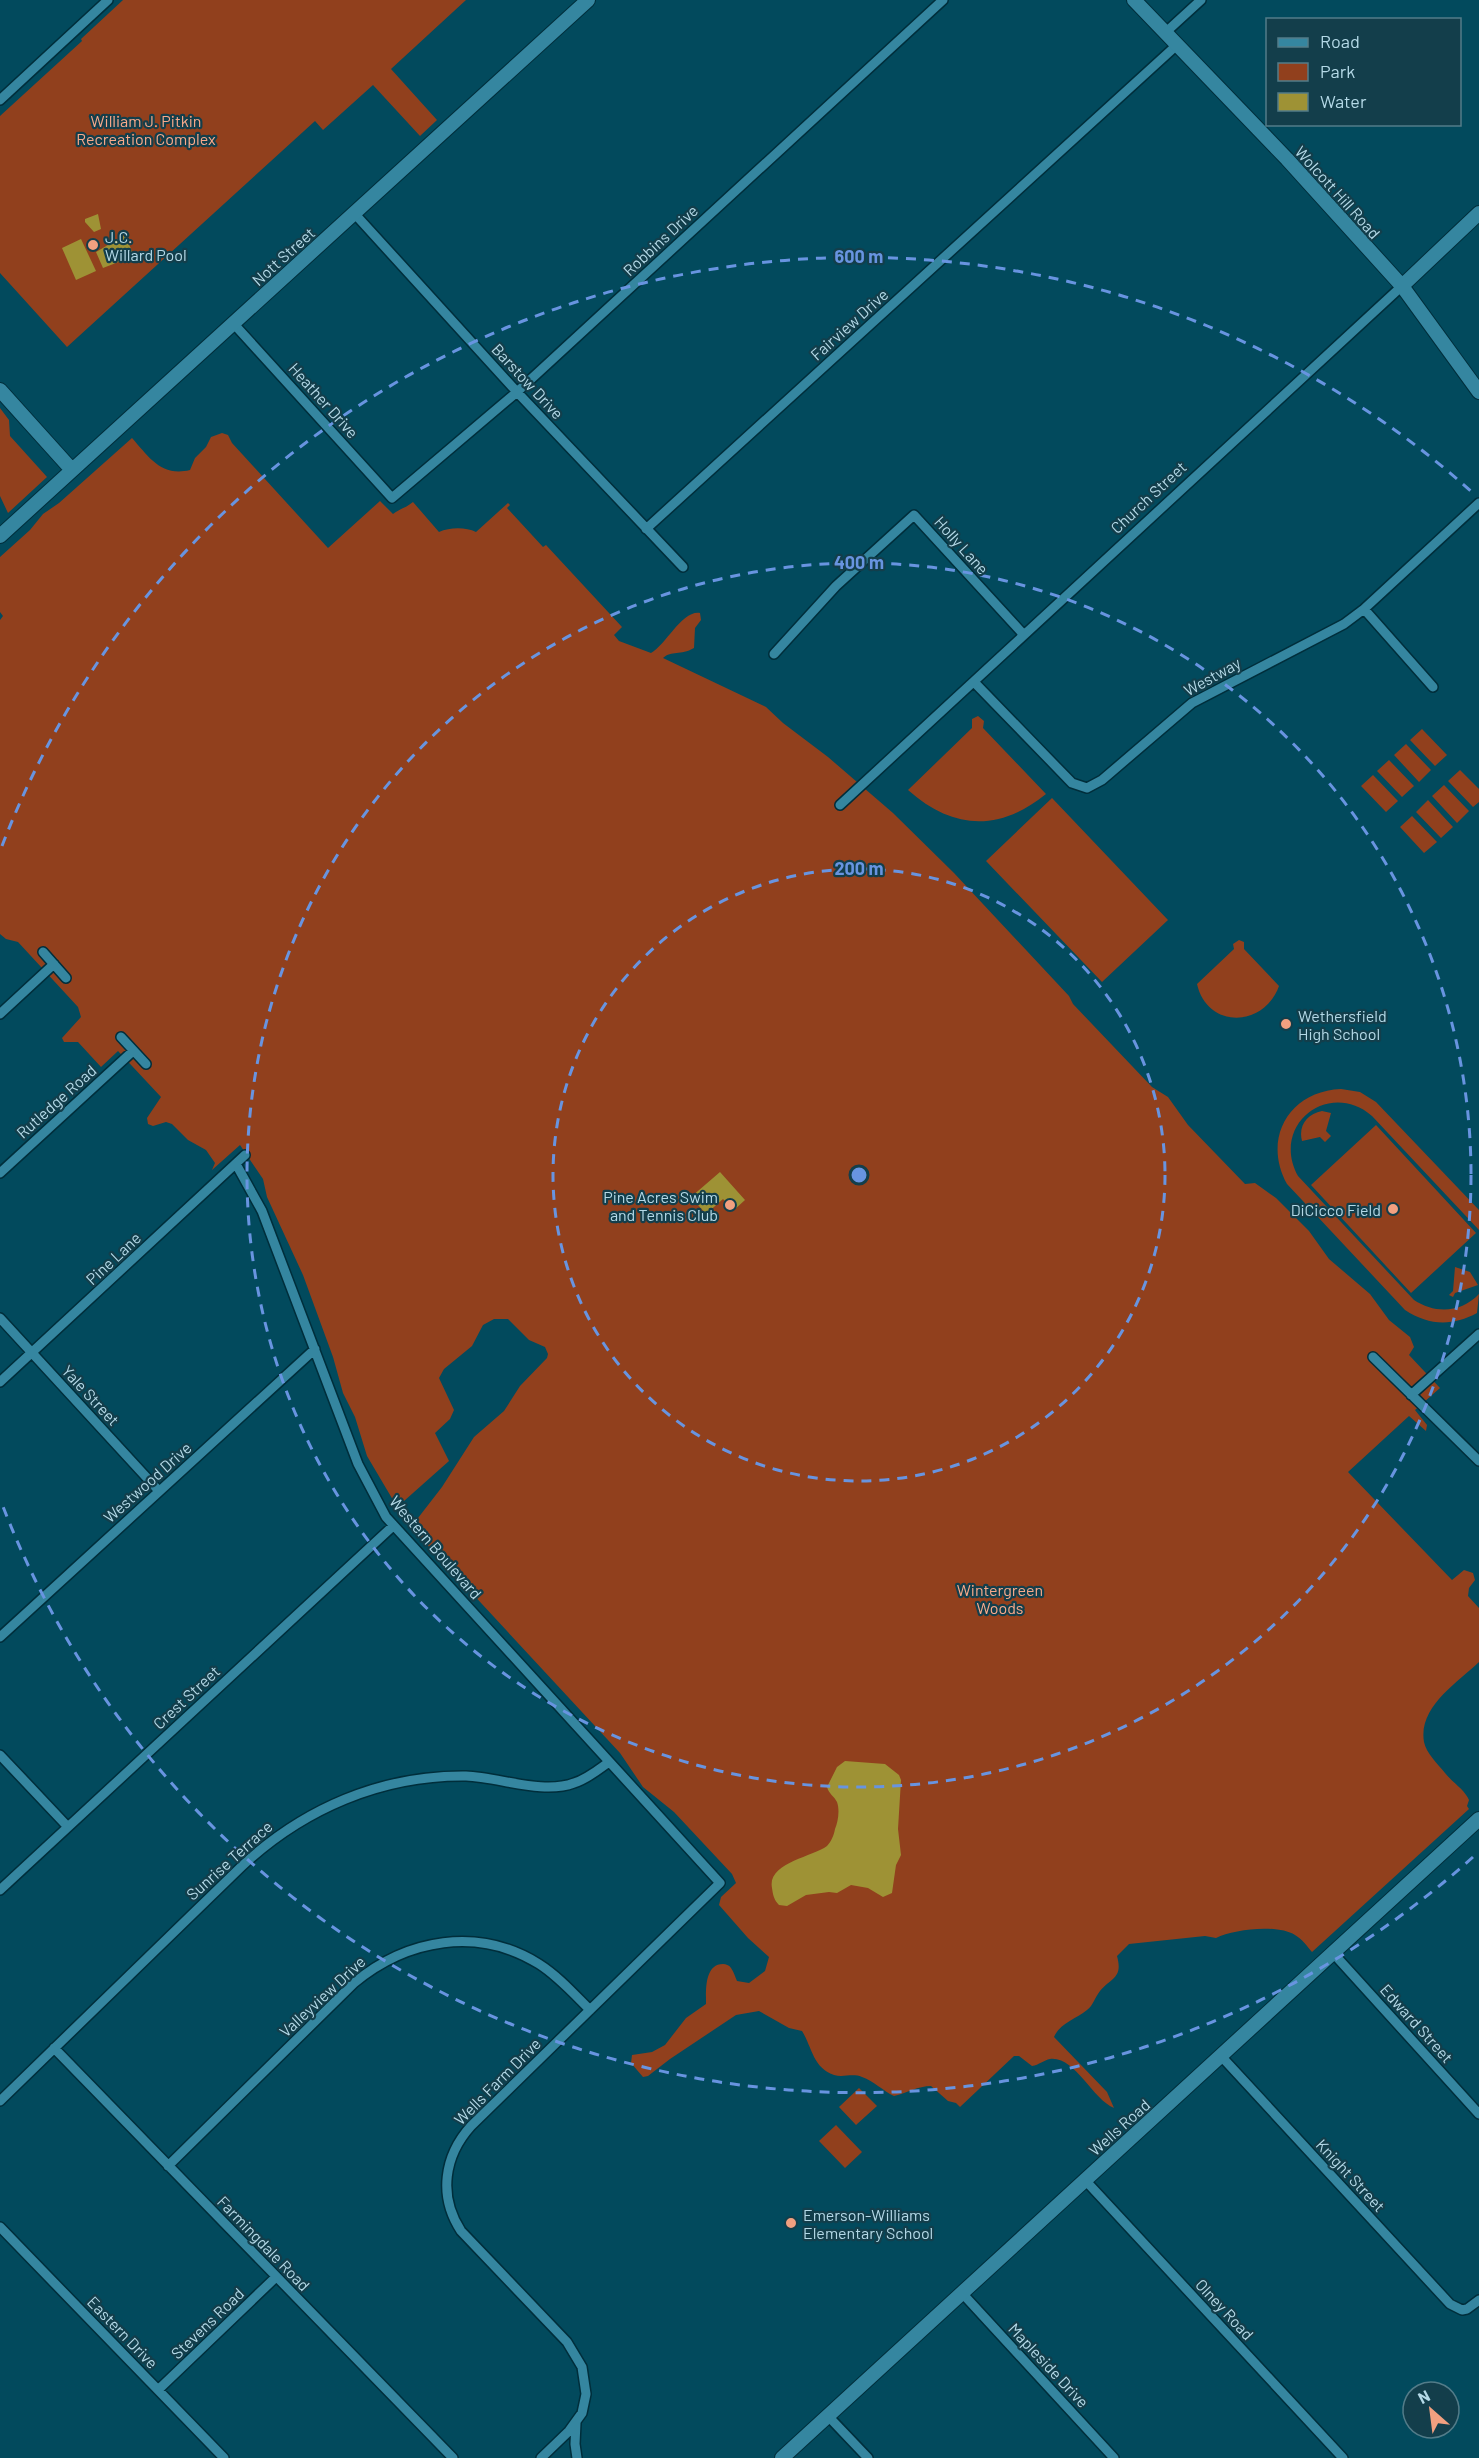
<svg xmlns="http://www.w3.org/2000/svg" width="1479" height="2458" viewBox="0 0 1479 2458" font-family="Barlow,sans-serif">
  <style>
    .green { fill: #91401d }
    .water { fill: #9e9235 }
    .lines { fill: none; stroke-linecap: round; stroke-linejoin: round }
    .street-casing { stroke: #002e3b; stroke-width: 12 }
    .secondary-casing { stroke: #002e3b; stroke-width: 16 }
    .street { stroke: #3586a0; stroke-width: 9 }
    .secondary { stroke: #3586a0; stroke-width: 14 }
    .ring { fill: none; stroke: #6894e0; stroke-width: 3; stroke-dasharray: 10 8 }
    .poi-dot { fill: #f2a080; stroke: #133e4b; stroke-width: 2 }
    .labels { text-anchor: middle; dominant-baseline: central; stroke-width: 4.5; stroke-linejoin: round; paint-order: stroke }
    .park-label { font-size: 16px; fill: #f9aa8b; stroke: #133e4b }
    .street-label { font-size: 16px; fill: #b4d9e7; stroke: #133e4b }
    .poi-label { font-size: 16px; fill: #b4d9e7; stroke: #133e4b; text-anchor: start }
    .centre { fill: #6894e0; stroke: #133e4b; stroke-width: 3 }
    .ring-label { font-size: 18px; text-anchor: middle; font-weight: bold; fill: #6894e0; stroke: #133e4b; stroke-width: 4.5; stroke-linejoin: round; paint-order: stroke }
  </style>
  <rect width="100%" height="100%" fill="#024a5d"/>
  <path class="green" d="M123 0H466L391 69 437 120 420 136 373 85 323 130 315 121 67 347 0 273V116L82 41 81 39Z
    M0 408 9 420 10 436 47 477 8 513 0 496Z
    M222 433 228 435 232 443 328 548 380 501 393 514C399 509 406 508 413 502L439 532C450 527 466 527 476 532L508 503 510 505 507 508 543 547 546 545 622 627 614 635 619 641 651 653C666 645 682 610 700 613L701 620 695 628 694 648C680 656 672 650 663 658L766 707 783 723 828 757 893 813 954 873 1069 996 1073 1004 1152 1087 1168 1097 1188 1125 1245 1184 1255 1183 1276 1198 1309 1231 1329 1259 1370 1294 1389 1320 1410 1337 1414 1347 1409 1355 1440 1388 1415 1410 1427 1425 1426 1431 1409 1416 1348 1472 1452 1580 1464 1570 1473 1573 1475 1580 1469 1588 1468 1596 1479 1608V1662C1457 1683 1418 1707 1424 1742 1426 1753 1438 1764 1445 1773 1452 1782 1465 1790 1469 1800L1467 1806 1469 1809 1312 1952C1307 1946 1302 1939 1295 1935 1277 1924 1234 1929 1216 1938L1205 1936 1129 1944 1117 1956C1123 1978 1112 1977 1100 1991 1095 1997 1093 2006 1087 2010 1076 2019 1059 2024 1054 2037L1107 2092 1114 2108C1092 2099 1075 2056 1050 2059 1044 2060 1039 2065 1032 2066L1019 2056H1014L960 2107 956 2103 948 2101 931 2086C918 2086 907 2093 894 2096 883 2091 874 2081 862 2077 852 2073 843 2078 834 2075 813 2068 812 2047 802 2031L789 2028 759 2011 736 2015 670 2059 648 2076 643 2077 631 2063 632 2055 652 2052 665 2045 686 2018 706 2004C706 1992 704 1964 723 1964 726 1964 729 1965 731 1968 734 1972 735 1977 737 1981L749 1983 765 1971 769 1957 748 1938 719 1905 721 1897 736 1883 732 1874 674 1812 643 1787 620 1753 418 1535 416 1530 418 1518 442 1487 474 1437 504 1411 520 1386 547 1358 548 1354 545 1347 529 1340 508 1319H494L483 1325 472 1346 444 1369 439 1378 454 1410 450 1419 435 1433 449 1461 404 1501 393 1500 367 1456 355 1417 343 1393 333 1357 303 1275 267 1197 263 1179 240 1145 212 1170 215 1163 206 1150 188 1140 172 1124 166 1122 153 1126 148 1124 147 1118 161 1097 118 1051 101 1067 78 1042H64L62 1038 81 1017 78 1007 18 942 6 939 0 934V620L3 616 0 612V557L30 530 43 514 59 503 132 438C149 457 161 477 190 470L195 458 206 447 211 437Z
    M978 716 984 721 983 728 1046 794C999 832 953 830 908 790L972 728V719Z
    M1422 729 1447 755 1435 766 1410 740Z
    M1406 744 1431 770 1419 782 1394 755Z
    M1389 760 1414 786 1402 797 1377 771Z
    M1460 770 1479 789V802L1473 807 1448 781Z
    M1373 775 1398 801 1386 812 1361 786Z
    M1444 785 1469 811 1457 823 1432 796Z
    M1052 798 1168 920 1102 982 986 861Z
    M1428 800 1453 827 1441 838 1416 812Z
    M1412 816 1437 842 1424 853 1400 827Z
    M1239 940 1244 942V949L1279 986C1264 1028 1207 1029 1197 984L1234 949 1233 944Z
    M1341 1089 1360 1092 1376 1102 1479 1210V1230L1372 1116C1329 1079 1270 1125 1298 1176L1414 1300C1435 1314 1461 1313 1479 1294L1477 1313C1453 1326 1429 1326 1405 1310L1287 1184C1262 1139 1289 1091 1341 1089Z
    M1322 1111 1331 1113 1326 1131 1331 1136 1325 1142 1320 1137 1302 1141C1298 1126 1307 1114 1322 1111Z
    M1376 1125 1476 1233 1411 1293 1311 1185Z
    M1455 1267 1470 1272 1478 1285 1455 1293 1453 1297 1449 1295 1453 1291Z
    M859 2088 877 2106 856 2125 839 2107Z
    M836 2125 862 2152 845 2168 819 2141Z"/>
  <path class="water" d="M98 214 101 229 94 232 85 222V219Z
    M125 235 134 256 103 268 96 252Z
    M81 239 96 271 76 280 62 248Z
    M720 1172 745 1200 734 1210 723 1199 706 1214 691 1197Z
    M845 1761 885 1764 899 1775 901 1780 898 1829 901 1855 896 1865 892 1893 883 1897 868 1888 851 1885 837 1893 829 1892 806 1895 787 1906 779 1905C774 1900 773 1895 772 1888 767 1863 812 1857 827 1846 831 1842 834 1835 835 1829 838 1822 840 1810 837 1802 834 1796 829 1794 827 1787L837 1767Z"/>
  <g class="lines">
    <defs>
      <path id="street" d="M1166 32 1201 0
        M0 100 108 0
        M354 213 517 392 683 567
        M233 323 392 498 517 392 943 0
        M646 529 1178 44
        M1364 609 1433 687
        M774 654 836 586 914 515 1024 635
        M974 682 1072 783 1087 788 1102 780 1192 703 1344 624 1364 609 1479 503
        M840 805 1402 286
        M43 952 66 978
        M0 1014 54 964
        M121 1037 146 1064
        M236 1164 262 1211 358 1464 386 1517 720 1883 471 2126C444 2156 438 2196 461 2231L567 2342 582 2367 586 2394 582 2413 569 2431 541 2458
        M0 1173 133 1051
        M0 1318 159 1491
        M1373 1357 1479 1461
        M0 1382 245 1155
        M1411 1395 1479 1334
        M0 1637 315 1349
        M0 1755 68 1827
        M0 1890 393 1526
        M1333 1953 1479 2114
        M54 2048 453 2458
        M1221 2056 1450 2304 1462 2310 1467 2309 1479 2300
        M0 2101 242 1866C303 1809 381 1775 466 1776 499 1777 543 1795 574 1783 587 1779 598 1770 609 1762
        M168 2166 354 1983C407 1939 478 1926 539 1964 558 1976 574 1994 590 2010
        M1085 2180 1343 2458
        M0 2227 224 2458
        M962 2293 1114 2458
        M158 2390 276 2277
        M828 2416 868 2458
        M576 2423 575 2444 577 2458"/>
      <path id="secondary" d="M1134 0 1287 159 1402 286 1479 392
        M1402 286 1479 213
        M0 390 72 470
        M0 536 588 0
        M782 2458 1479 1819"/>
    </defs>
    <use href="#street" class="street-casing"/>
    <use href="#secondary" class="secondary-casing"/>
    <use href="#street" class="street"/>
    <use href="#secondary" class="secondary"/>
  </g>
  <g class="ring">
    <circle cx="859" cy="1175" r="306"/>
    <circle cx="859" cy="1175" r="612"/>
    <path d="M1473 1857A918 918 0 0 1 2 1504M2 846A918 918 0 0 1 1473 493"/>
  </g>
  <g class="poi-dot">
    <circle cx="93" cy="245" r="6"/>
    <circle cx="1286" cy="1024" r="6"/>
    <circle cx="730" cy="1205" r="6"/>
    <circle cx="1393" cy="1209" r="6"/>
    <circle cx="791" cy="2223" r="6"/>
  </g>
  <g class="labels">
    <g class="park-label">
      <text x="146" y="120">William J. Pitkin<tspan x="146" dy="18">Recreation Complex</tspan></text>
      <text x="1000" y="1589">Wintergreen<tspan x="1000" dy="18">Woods</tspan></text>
    </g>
    <g class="street-label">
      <text transform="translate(1338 192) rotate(48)">Wolcott Hill Road</text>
      <text transform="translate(660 240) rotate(-43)">Robbins Drive</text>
      <text transform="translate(283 256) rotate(-42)">Nott Street</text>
      <text transform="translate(849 324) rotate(-42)">Fairview Drive</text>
      <text transform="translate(528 381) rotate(47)">Barstow Drive</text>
      <text transform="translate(324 400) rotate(48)">Heather Drive</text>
      <text transform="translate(1148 497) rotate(-43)">Church Street</text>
      <text transform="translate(962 545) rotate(48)">Holly Lane</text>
      <text transform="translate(1212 676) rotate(-29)">Westway</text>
      <text transform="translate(56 1101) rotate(-42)">Rutledge Road</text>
      <text transform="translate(113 1258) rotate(-43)">Pine Lane</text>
      <text transform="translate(91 1395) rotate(47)">Yale Street</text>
      <text transform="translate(147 1482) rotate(-42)">Westwood Drive</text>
      <text transform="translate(436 1547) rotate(49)">Western Boulevard</text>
      <text transform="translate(186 1697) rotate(-43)">Crest Street</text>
      <text transform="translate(229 1860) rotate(-42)">Sunrise Terrace</text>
      <text transform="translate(322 1996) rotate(-43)">Valleyview Drive</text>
      <text transform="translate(1417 2023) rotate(48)">Edward Street</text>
      <text transform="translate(497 2081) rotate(-45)">Wells Farm Drive</text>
      <text transform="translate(1119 2127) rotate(-42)">Wells Road</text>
      <text transform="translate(1351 2175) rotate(47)">Knight Street</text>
      <text transform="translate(264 2243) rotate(46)">Farmingdale Road</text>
      <text transform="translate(1225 2309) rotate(47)">Olney Road</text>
      <text transform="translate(207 2323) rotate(-44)">Stevens Road</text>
      <text transform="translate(123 2332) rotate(46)">Eastern Drive</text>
      <text transform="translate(1049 2365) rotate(47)">Mapleside Drive</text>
    </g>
    <g class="poi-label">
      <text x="105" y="236">J.C.<tspan x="105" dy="18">Willard Pool</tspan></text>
      <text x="1298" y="1015">Wethersfield<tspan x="1298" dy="18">High School</tspan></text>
      <text x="718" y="1196" text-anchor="end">Pine Acres Swim<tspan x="718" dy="18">and Tennis Club</tspan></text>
      <text x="1381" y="1209" text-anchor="end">DiCicco Field</text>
      <text x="803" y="2214">Emerson-Williams<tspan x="803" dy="18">Elementary School</tspan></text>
    </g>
  </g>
  <circle cx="859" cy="1175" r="9" class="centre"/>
  <g class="ring-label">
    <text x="859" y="263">600 m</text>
    <text x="859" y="569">400 m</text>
    <text x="859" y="875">200 m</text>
  </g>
  <rect x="1266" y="18" width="195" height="108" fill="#133e4b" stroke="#537c89" stroke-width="1.5"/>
  <rect x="1278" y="38" width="30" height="9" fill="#3586a0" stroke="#537c89" stroke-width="1.5"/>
  <text x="1320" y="48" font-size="18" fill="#b4d9e7">Road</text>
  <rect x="1278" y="63" width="30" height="18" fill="#91401d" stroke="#537c89" stroke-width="1.5"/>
  <text x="1320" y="78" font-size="18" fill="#b4d9e7">Park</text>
  <rect x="1278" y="93" width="30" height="18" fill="#9e9235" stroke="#537c89" stroke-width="1.5"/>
  <text x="1320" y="108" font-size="18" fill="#b4d9e7">Water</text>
  <g transform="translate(1431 2410) rotate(332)"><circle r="28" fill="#133e4b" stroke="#537c89" stroke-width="1.5"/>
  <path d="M0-4.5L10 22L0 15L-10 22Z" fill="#f2a080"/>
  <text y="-9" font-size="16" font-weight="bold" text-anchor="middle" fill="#b4d9e7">N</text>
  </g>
</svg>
